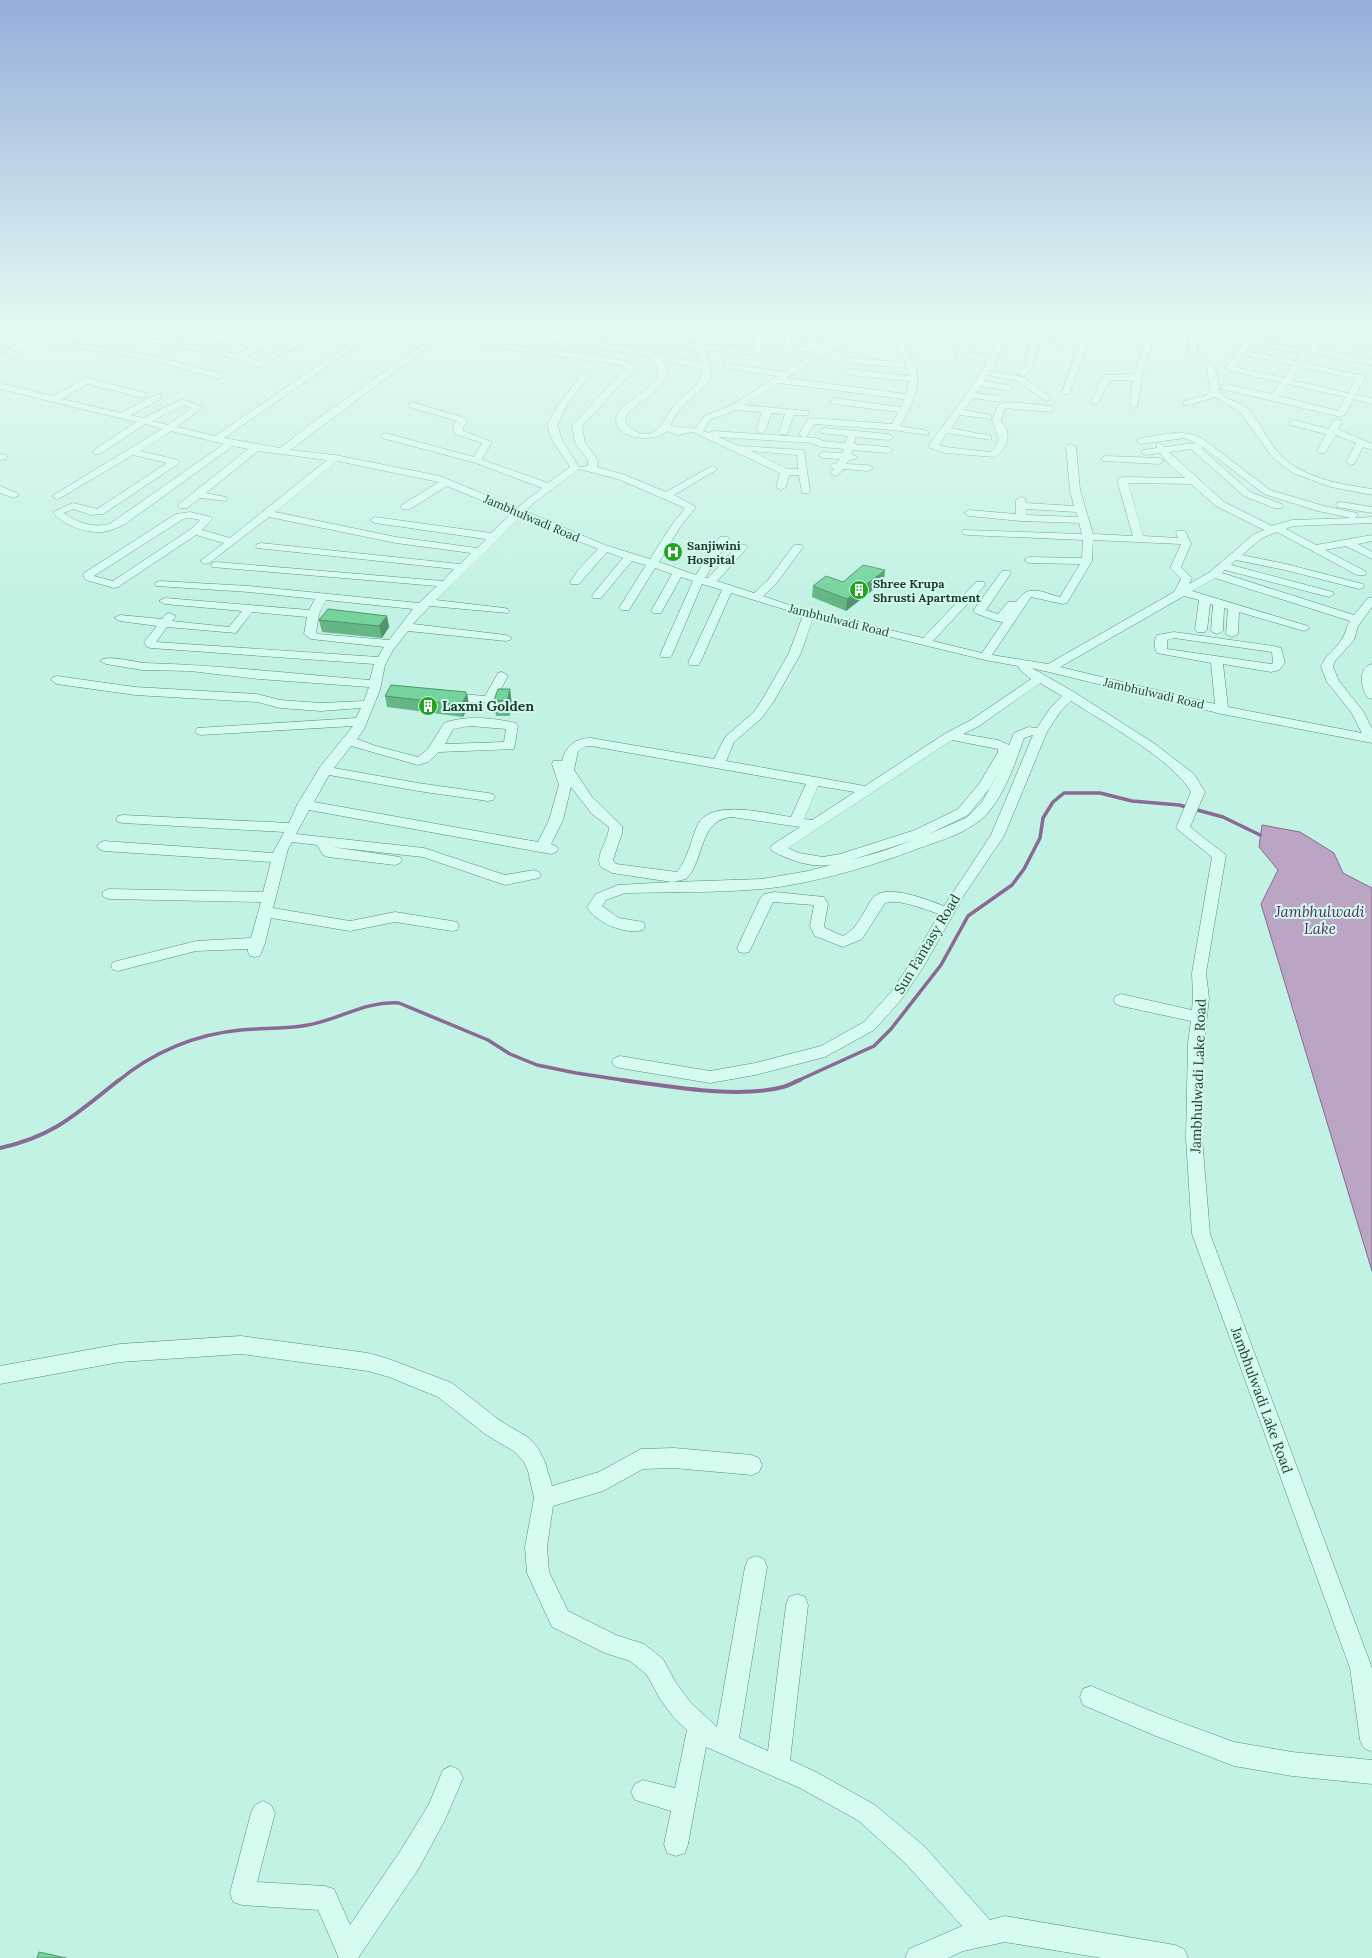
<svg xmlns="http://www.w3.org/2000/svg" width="1372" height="1958" viewBox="0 0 1372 1958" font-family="Lora,serif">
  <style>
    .water { fill: #bba5c5; stroke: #8a6a94 }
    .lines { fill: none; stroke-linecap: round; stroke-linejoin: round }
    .stream-far1 { stroke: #8a6a94; stroke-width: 3.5 }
    .stream { stroke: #8a6a94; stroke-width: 4 }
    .minor-casing { stroke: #578e74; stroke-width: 1 }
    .tertiary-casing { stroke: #578e74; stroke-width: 1 }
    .minor { fill: #d6fcf1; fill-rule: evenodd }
    .tertiary { fill: #d6fcf1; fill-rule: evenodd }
    .wall { fill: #64b686 }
    .shaded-wall { fill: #51946d }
    .building { fill: #74d49c; stroke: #51946d }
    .labels { text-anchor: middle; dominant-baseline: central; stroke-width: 4; stroke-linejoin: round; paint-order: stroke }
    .far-street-label { font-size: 12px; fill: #1d3d2c; stroke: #d2f9ee }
    .far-poi-label { font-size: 12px; font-weight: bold; fill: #1d3d2c; stroke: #d2f9ee; text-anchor: start }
    .poi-label { font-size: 14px; font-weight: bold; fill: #1d3d2c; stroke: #d2f9ee; text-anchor: start }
    .street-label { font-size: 14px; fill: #1d3d2c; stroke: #d2f9ee }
    .water-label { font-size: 15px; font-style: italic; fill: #5b2a5e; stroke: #d2f9ee }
  </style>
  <rect width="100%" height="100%" fill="#c2f2e4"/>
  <path class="water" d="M1262 825 1300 832 1334 853 1343 873 1372 888V1271L1261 904 1278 870 1259 847Z"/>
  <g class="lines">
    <path class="stream-far1" d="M118 1081C153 1052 196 1034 241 1030 263 1028 286 1029 308 1025 341 1019 364 1001 399 1003L488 1040 510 1054 537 1065 576 1073 629 1081
      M797 1081 874 1046 891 1029 941 965 968 916 1012 885 1024 869 1040 838 1043 818 1053 802 1064 793H1100L1132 801 1179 805 1223 817 1260 835"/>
    <path class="stream" d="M622 1080C668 1086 738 1099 783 1087 788 1086 794 1082 800 1080
      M0 1148C55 1136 77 1113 119 1080"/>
    <defs>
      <path id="minor" d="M41 327 123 333 237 354 252 346 155 329 151 327H169L259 342 287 327H294V330L245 357 259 361 312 332H315L319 334 260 367 230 357 123 337 44 330H41Z
        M353 327 373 328 374 334 224 438 280 448 320 417 424 344 428 346 427 348 290 450 335 455 440 476 517 508 542 488 476 463 382 438 380 436 385 433 474 457 482 443 455 434 453 426 457 421 409 407 408 405 412 402 415 403 465 418 468 421 463 427V431L492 442 482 459 483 460 548 483 570 467 552 440 547 425 558 405 582 374H588L589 376 567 405 557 425 562 440 579 467 588 466V460L575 443 572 426 626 367 602 362 484 346H481V342L602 356 633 363 635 368 634 370 582 426 585 443 598 460 597 467 625 475 666 492 710 467 713 466 718 469 674 495 696 507 680 527 659 562 696 575 720 537H728L729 539 705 578H708L738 545H746L747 547 746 549 717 581 754 593 768 580 794 545H802L803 547 776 584 763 596 795 607 923 638 976 582H984L985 584 984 586 933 641 982 653 1003 622 996 621 975 613 973 611 1002 571H1010L1011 573 986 610 998 614 1008 602H1016C1029 583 1041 592 1060 597L1080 564 1029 563 1024 560 1029 557 1082 558 1083 540 967 535 963 534 962 532 963 530 1082 534 1079 523 1021 521 969 516 964 513 969 510 1016 514V500L1021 497 1025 498 1026 503 1074 506 1070 490 1066 447 1068 445 1071 444 1076 447 1080 490 1093 534 1133 536 1117 480 1122 477 1185 478 1165 460 1160 453 1146 455 1141 452 1143 450 1157 448V444L1160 443 1165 447 1196 443 1185 438 1141 444 1136 441 1141 438C1162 435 1184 428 1203 439L1270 490 1324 506 1357 513 1358 515 1355 518 1372 517V523L1293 526 1286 529 1316 545 1372 535V541L1358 544 1372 552V559L1346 546 1325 550 1365 571 1366 573 1365 575H1357L1277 532 1262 538 1242 555 1286 564 1363 584 1364 586 1363 588 1359 589 1285 570 1236 560 1231 565 1333 592 1334 594 1329 597 1225 570 1222 573 1354 615 1368 598 1372 597V607L1358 626 1354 640 1335 661 1333 667 1339 681 1363 711 1372 729V743L1222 714 1032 668 1074 692 1155 744 1194 774 1205 792 1190 827 1226 855 1206 973 1209 998 1204 1043 1202 1138 1210 1234 1372 1668V1752L1364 1748 1360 1740 1350 1668 1192 1234 1186 1138 1188 1043 1191 1021 1121 1006 1116 1004 1113 1000 1116 996 1121 994 1192 1010 1193 998 1192 973 1212 857 1176 828 1191 792C1172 759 1105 723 1071 701L1060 712 1047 732 1004 836 964 895 924 966 901 1000 874 1030 825 1057 755 1075 710 1083 620 1068 614 1066 612 1062 614 1058 620 1056 710 1071 755 1063 821 1046 864 1022 891 992 914 958 939 914C926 910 898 898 885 903L862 939 843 947 815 936 810 926 814 905 773 902 749 952 744 953 739 952 737 948 760 899 764 894 775 892 824 897 828 904 824 926 825 928 843 936C853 931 857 924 863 914 867 909 870 899 875 896 889 884 928 900 944 906L991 835 1033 735 1024 738C1014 766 1001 807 975 824 958 836 936 842 917 849 872 866 809 885 761 889 716 893 670 892 625 893L606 900 602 906 619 918 643 922 645 926 643 930C625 935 596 923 587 907L596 894 618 885 672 882 612 873 601 867C594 856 609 840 609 827L592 814 571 787 563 820 551 844 556 846 558 849 556 852 551 854 309 810 296 834 424 848 505 875 534 870 539 872 541 875 539 878 505 885 423 857 332 847 400 857 402 860 400 863 395 865 328 857 323 855 317 845 292 842 288 849 273 908 350 921 395 912 452 921 457 922 459 926 457 930 452 931 395 922 350 931 271 918 265 943 260 956 255 957 250 956 248 952V949L196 951 118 971 113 970 111 966 113 962 196 941 251 938 261 902 109 899 104 897 102 894 104 891 109 889 263 892 271 862 104 851 99 849 97 846 99 843 104 841 273 853 284 832 123 823 118 822 116 819 118 816 123 815 289 823 297 805 320 767 353 726 201 735 197 734 195 731 197 728 356 718 361 708 321 711 280 708 257 702 135 695 57 684 51 680 53 677 57 676 135 687 257 694 280 700 321 703 364 701 369 687 259 679 190 671 142 670 106 664 100 661C105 654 135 662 144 663 220 665 295 674 370 680L374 664 151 648 147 647 144 642 157 626 120 621 114 618 120 615 162 619 166 614 170 613 176 616 172 621 229 627 242 611 165 604 159 601 165 598 309 610 315 599 249 592 156 586 155 584 156 582 160 581 249 586 419 603 437 586 212 567 211 565 212 563 216 562 443 581 454 569 257 548 256 546 257 544 261 543 460 564 471 553 396 543 269 517 209 563 205 564 200 561 224 543 196 535 118 587 114 588 86 580 83 575 84 573 176 514 190 512 211 517 212 519 202 530 230 538 327 460 258 451 206 493 226 497 227 499 226 501 200 498 187 508H179L178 506 179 504 248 449 233 446 125 524C117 528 109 532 101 532 85 533 62 525 53 512L73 503 97 509 167 463 133 455 60 498 57 499 52 496 162 429 145 424 100 454H94L92 452 94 450 136 422 0 389V383L53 396 87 378 146 393 147 395 143 398 88 384 62 399 121 413 155 395H161V399L131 415 143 418 182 399 203 407 177 427 215 436 366 333V331ZM183 405 192 408 168 425 152 421ZM171 431 224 444 111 523C96 529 77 523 64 513L73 509 91 515 103 514 178 464 180 462 178 460 140 451ZM1203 447 1264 494 1318 511 1351 518 1292 520 1272 526 1224 502 1169 452 1191 449 1244 496 1274 508H1282L1283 506 1282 504 1250 492 1201 448ZM337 461 439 482 402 505 401 507 402 509H410L447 486 512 513 491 533 375 517 370 520 375 523 486 539 477 548 396 537 275 512ZM579 469 618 479 685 508 671 526 650 559 605 545 525 511 535 502ZM1128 483 1191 484 1216 506 1264 530 1254 534 1210 572 1189 584 1192 578 1181 567 1191 544 1185 531H1177L1176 533 1178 538 1143 536ZM1026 509 1076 512 1078 517 1026 515ZM520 517 598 549 579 569 570 582 571 584H579L607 552 623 558 593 594 592 596 593 598H601L632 561 646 565 619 608 621 610H629L655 568 672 574 651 611 653 613H661L681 577 693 581 660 655 662 657H670L672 655 702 584 722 590 688 663 690 665H698L700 663 731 593 803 615 789 653 762 700 754 712 725 737 714 759 591 738C575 738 566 746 562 761H553L552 764 559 785 549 820 538 842 314 802 329 775 418 791 488 801 493 800 495 797 493 794 488 793 418 783 334 768 351 746 418 765 428 762 439 752 514 749 518 726 516 723C494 718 465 715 444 723L428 749 418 757 376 746 357 739 364 729 380 690 385 665 393 650 408 631 506 641 510 640 512 638 506 635 413 624 430 606 508 613 510 611 508 609 504 608 436 600ZM190 518 200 520 191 529 113 581 94 576 183 519ZM1093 540 1181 544 1170 568 1181 579 1174 592 1048 664 992 655 1031 597 1063 604 1067 603 1092 561ZM1215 578 1350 621C1346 627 1346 633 1342 639 1336 650 1325 654 1321 667L1327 682 1351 712 1362 733 1228 707 1223 664 1271 672 1279 670 1285 663 1281 648 1273 646 1174 632 1157 635C1154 639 1154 649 1157 653L1211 663 1215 704 1060 667 1184 596 1199 600 1195 630 1197 632H1205L1207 630 1210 604 1213 605 1211 631 1217 634 1223 631 1224 608 1228 609 1226 634 1232 637 1238 634 1239 612 1304 631 1310 628 1308 626 1192 591ZM326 600 413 609 389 640 318 634 316 633 319 614ZM252 612 307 617 304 634 311 639 384 647 378 657 156 642 167 627 236 633ZM813 618 985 660 1018 666 1020 670 1031 679 971 720 946 733 865 786 726 761 734 742 762 718 774 701 801 653ZM1174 638 1272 652 1273 663 1271 664 1167 649V640ZM1040 683 1062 696 1051 707 1037 728 1028 727 1014 733 1009 745 998 740 963 734 979 726ZM470 726 506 729 504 742 445 744 453 729ZM952 740 998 749V752L979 784 958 809 915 830 840 854 823 857 799 853 788 848ZM586 746H591L806 784 791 817C769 814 712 798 698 824 691 839 688 859 677 872L616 864 613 860 622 833V826L592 797 574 770 578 751ZM1001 768 982 802 966 818 929 834 968 815 989 789ZM818 786 855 792 812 820 804 819ZM732 817 800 827 772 845 770 848 772 851C792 861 813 869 835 864L808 871 762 879 673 882 686 879 691 873C704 852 702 819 732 817ZM914 840 880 852 851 860Z
        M597 327 625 329 669 342 754 349 753 327H761L762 349 785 348V327H793V347L808 346V327H816V345L914 329 978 327 967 353 990 357 1002 327H1010L1005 343 991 371 1023 377 1051 398 1047 401 1044 400 1017 381 988 375 984 381 1009 385 1013 388 1009 391 981 386 976 393 999 396 1003 399 999 402 973 398 964 410 991 415V419L960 415 951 428 991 436V440L947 433 939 445 946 447 990 452C1006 439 995 433 992 420L999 404 1012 402 1050 406 1054 409 1050 412 1005 408 1001 420C1002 424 1004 425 1006 428 1011 439 1004 451 995 457L945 453 930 448 928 446 971 388 987 362 965 358 962 364 959 365 955 362 969 329 899 336C924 378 923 383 900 426L928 431V435L893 430 814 424 807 436 805 437 817 438 823 441 845 443 848 436 821 433 819 431 824 428 889 434 894 437 889 440 855 437 854 444 888 447 893 450 888 453 853 450 851 454 858 457 856 459 849 460 846 464 868 465 873 468 868 471 843 469 838 475 835 476 830 473 834 469 830 466 832 464 837 463 840 459 823 458 818 455 823 452 842 453 844 449 821 447 812 443 718 437 739 446 804 450 810 491 808 493H802L799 475H789L786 487 781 490 776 487 780 473 693 432 677 435 667 431C654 443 615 440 616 418 618 398 679 386 650 357L508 332 504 330 508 328 634 348 701 363 696 349 668 346ZM892 338 906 363 847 357 843 360 847 363 908 368 909 376 850 369 846 372 850 375 909 381 906 394 786 378 832 349ZM704 350 758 355 818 350 784 372 724 363 723 365 727 368 777 376 732 405 704 416 695 429C688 425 680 430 670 425 674 419 677 412 682 407 704 383 720 386 704 350ZM663 360 702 369C704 385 685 393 676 403 665 415 660 439 640 433 635 431 629 428 627 424 625 421 625 416 628 413 638 401 680 382 663 360ZM779 383 904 399 901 407 834 398 830 401 834 404 898 412 892 424 811 418 808 419 799 434 803 437 713 431 709 433 703 431 710 420 736 410 762 412 756 430 761 433 766 430 771 413 785 414 779 432 781 434H787L794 415H808V411L744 405ZM751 451 797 455 798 469H787Z
        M1032 327H1040C1038 339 1037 372 1023 376L1019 373 1026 364Z
        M1059 327H1067L1063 345 1059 347 1055 345Z
        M1086 327H1094L1070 392 1069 394H1063L1062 392Z
        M1149 327H1157L1142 377 1137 407 1134 408 1130 405 1133 380H1110L1098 403H1092L1091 401 1104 375 1134 374Z
        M1190 327H1198L1197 351 1215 368 1220 393C1228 401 1241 402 1249 410 1260 422 1266 438 1277 451 1299 478 1340 484 1372 489V495L1331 487 1293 473 1273 458 1240 412 1215 397 1190 405H1184V401L1207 395 1210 391 1207 369 1189 352Z
        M1256 327H1264L1262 330 1314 340 1323 331 1300 329 1296 327 1372 330V334L1328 331V335L1316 348 1372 359V365L1312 353 1304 363 1364 376 1365 378 1355 395 1372 398V404L1353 399 1346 414 1341 417 1222 389V385L1225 384 1272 394 1281 382 1226 370 1225 368ZM1259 334 1311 344 1306 350 1255 340ZM1251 344 1302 354 1296 361 1246 351ZM1243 355 1293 365 1284 378 1234 367ZM1300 367 1356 379 1348 393 1291 380ZM1288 384 1345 397 1338 411 1279 396Z
        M875 328 879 330 878 332 829 333 825 331 829 329Z
        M1334 335 1372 343V347L1334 339Z
        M27 336 154 356 223 374 224 376 220 379 154 361 30 340 26 338Z
        M1337 419 1342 422 1338 429 1372 444V450L1363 447 1354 464 1351 465 1346 462 1356 443 1336 435 1325 453H1319L1317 451 1326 434 1291 425 1289 423 1294 420 1329 429 1334 420Z
        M0 454 6 455 8 457 6 459 0 460Z
        M1106 456 1159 458 1164 461 1159 464 1103 461 1101 459 1103 457Z
        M0 486 17 493 19 495 14 498 0 493Z
        M1341 502 1372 507V513L1337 507 1336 505 1337 503Z
        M1372 664V699L1368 698C1361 689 1357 668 1372 664Z
        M502 672 508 676 493 703 449 701 443 697 449 693 485 696 498 673Z
        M241 1336 368 1353 389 1359 452 1383 499 1420 529 1438 538 1448 545 1462 552 1486 599 1472 641 1449 674 1448 752 1455 759 1458 762 1465 759 1472 752 1475 674 1468 643 1469 603 1491 553 1506 547 1547 549 1572 568 1611 616 1635 644 1644 663 1659 676 1683 691 1703 717 1727 745 1567 748 1559 756 1556 764 1559 767 1567 739 1738 768 1751 786 1605 789 1597 797 1594 805 1597 808 1605 790 1760 816 1772 875 1805 924 1846 990 1920 1005 1916 1175 1945 1184 1949 1188 1958H1101L1005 1942 963 1951 948 1958H905L909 1949 962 1926 906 1864 859 1821 800 1788 706 1747 688 1844 685 1853 676 1856 667 1853 664 1844 671 1811 635 1800 631 1792 635 1784 643 1780 675 1788 687 1730 675 1719 660 1699 647 1675 630 1661 605 1653 552 1627 527 1573 525 1547 534 1498 528 1471 524 1462 515 1452 485 1434 438 1397 389 1377 368 1371 241 1354 120 1362 0 1384V1366L120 1344Z
        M1091 1686 1158 1714 1234 1742 1292 1752 1372 1760V1784L1292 1776 1234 1766 1156 1736 1083 1705 1080 1697 1083 1689Z
        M451 1766 459 1770 463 1778 445 1820 419 1868 358 1958H339L318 1910 242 1905 233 1902 230 1893 251 1813 255 1805 263 1801 271 1805 275 1813 257 1882 325 1886 334 1889 350 1925 401 1850 429 1804 443 1770Z"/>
      <path id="tertiary" d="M39 327H50L4 363 0 364V356Z"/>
    </defs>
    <use href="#minor" class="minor-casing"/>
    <use href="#tertiary" class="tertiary-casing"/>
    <use href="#minor" class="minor"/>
    <use href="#tertiary" class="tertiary"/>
  </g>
  <path class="wall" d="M884 581 846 611 812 597 813 586 843 582Z
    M387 616 389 627 382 638 322 632 319 620Z
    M510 689 512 705 509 716H496L494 700Z
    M466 692V693L467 694 469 705 463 717 387 707 385 696Z"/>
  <path class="shaded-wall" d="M885 570 884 581 846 611 847 599Z
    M387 616 389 627 382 638 379 626Z
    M510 689 512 705 509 716 507 701Z
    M466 692V696L467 694 469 705 463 717 461 705Z"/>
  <path class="building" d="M863 565 885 570 847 599 813 586 826 576 843 582Z
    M328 609 387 616 379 626 319 620Z
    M391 685 466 692 465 693 467 694 461 705 385 696Z
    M498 689H510L507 701 494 700Z
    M39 1952 66 1958H37Z"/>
  <linearGradient id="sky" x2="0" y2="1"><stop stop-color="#96aeda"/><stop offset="0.54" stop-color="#e4f9f3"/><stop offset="1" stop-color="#e4f9f3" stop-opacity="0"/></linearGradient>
  <rect width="1372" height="601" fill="url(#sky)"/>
  <defs>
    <symbol id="hospital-disc" viewBox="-11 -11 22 22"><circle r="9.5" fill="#21a421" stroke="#d2f9ee"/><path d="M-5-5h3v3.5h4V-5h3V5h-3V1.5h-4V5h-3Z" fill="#fff"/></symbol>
    <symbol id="building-disc" viewBox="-11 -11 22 22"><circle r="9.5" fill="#21a421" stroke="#d2f9ee"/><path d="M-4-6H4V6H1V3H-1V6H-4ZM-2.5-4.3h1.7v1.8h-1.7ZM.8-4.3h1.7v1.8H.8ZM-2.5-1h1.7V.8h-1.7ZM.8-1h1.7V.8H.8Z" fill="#fff"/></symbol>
  </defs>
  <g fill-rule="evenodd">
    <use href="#hospital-disc" x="662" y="541" width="22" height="22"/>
    <use href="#building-disc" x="848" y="579" width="22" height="22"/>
    <use href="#building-disc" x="417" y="695" width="22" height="22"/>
  </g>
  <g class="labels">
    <g class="far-street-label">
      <text transform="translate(532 518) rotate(23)">Jambhulwadi Road</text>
      <text transform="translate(839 620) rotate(14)">Jambhulwadi Road</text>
      <text transform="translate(1154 693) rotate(13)">Jambhulwadi Road</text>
    </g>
    <g class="far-poi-label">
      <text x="687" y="545">Sanjiwini<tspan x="687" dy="14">Hospital</tspan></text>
      <text x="873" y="583">Shree Krupa<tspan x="873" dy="14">Shrusti Apartment</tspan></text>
    </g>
    <g class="poi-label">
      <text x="442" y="706">Laxmi Golden</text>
    </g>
    <g class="street-label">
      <text transform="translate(927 944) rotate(-59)">Sun Fantasy Road</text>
      <text transform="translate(1198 1076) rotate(-88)">Jambhulwadi Lake Road</text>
      <text transform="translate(1262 1400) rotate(70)">Jambhulwadi Lake Road</text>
    </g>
    <g class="water-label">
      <text x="1320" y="911">Jambhulwadi<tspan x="1320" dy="17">Lake</tspan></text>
    </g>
  </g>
</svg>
